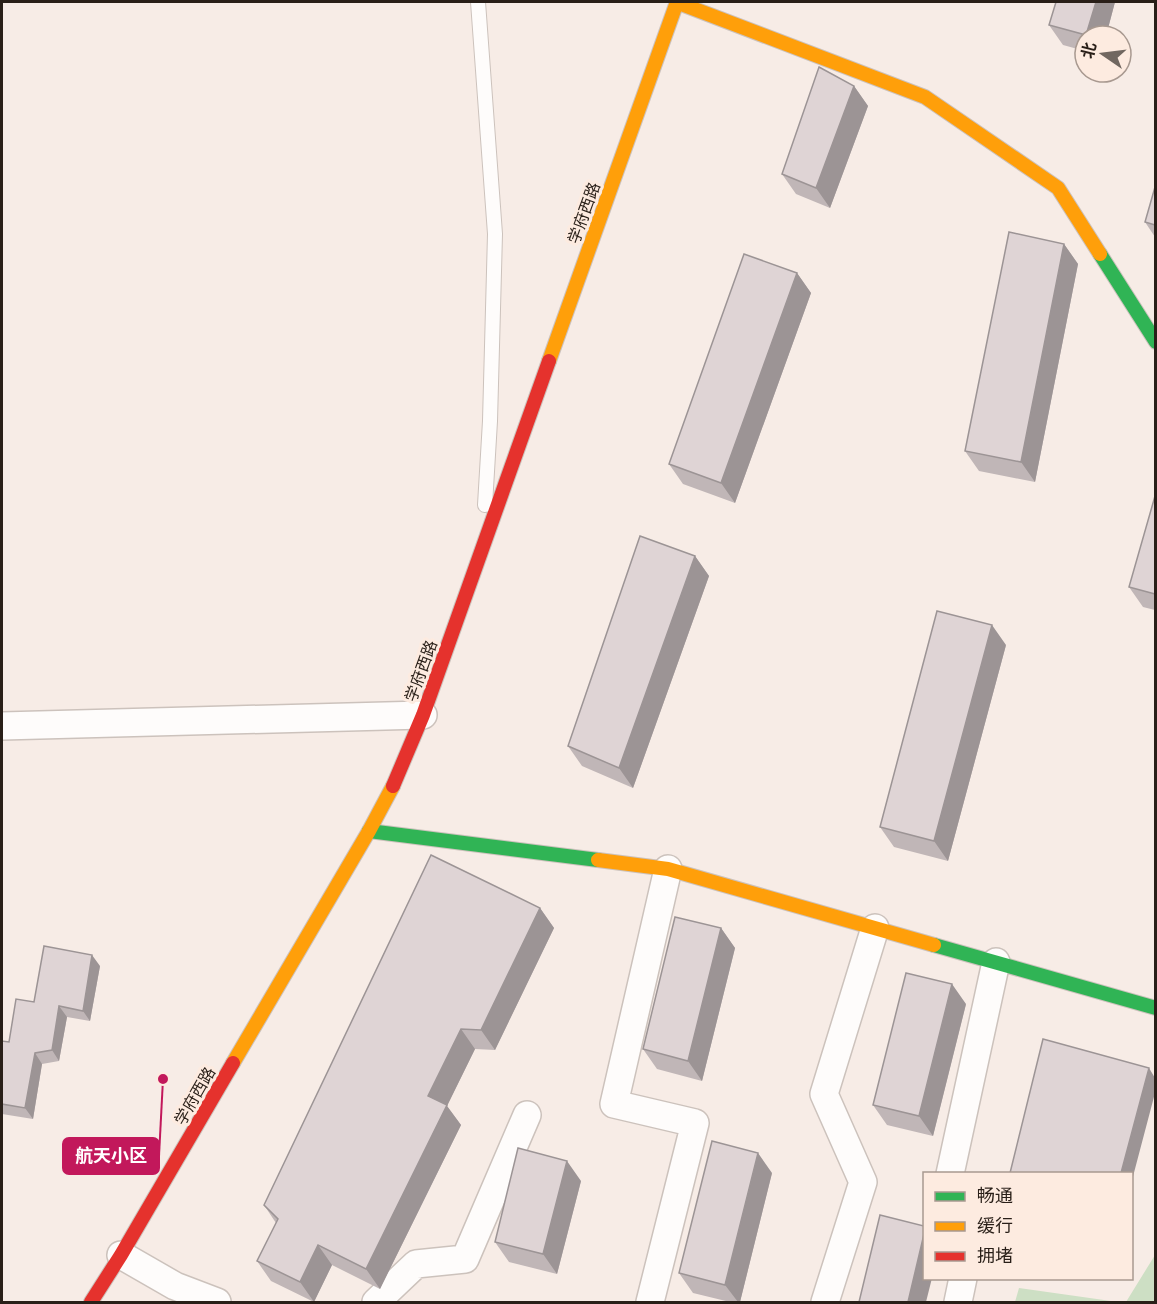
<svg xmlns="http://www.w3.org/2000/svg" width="1157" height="1304" viewBox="0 0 1157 1304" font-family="Helvetica,'Noto Sans SC',sans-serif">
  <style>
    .green { fill: #cddfc4 }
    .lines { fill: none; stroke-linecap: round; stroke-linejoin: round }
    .lane-casing { stroke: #ccc2bc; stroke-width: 16 }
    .street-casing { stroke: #ccc2bc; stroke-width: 30 }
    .fast-casing { stroke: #ccc2bc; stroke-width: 16 }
    .slow-casing { stroke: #ccc2bc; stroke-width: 16 }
    .jam-casing { stroke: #ccc2bc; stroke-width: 16 }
    .lane { stroke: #fefcfb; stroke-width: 14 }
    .street { stroke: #fefcfb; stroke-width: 27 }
    .fast { stroke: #30b455; stroke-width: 14 }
    .slow { stroke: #ff9f0a; stroke-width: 14 }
    .jam { stroke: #e5322d; stroke-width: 14 }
    .wall { fill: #c0b6b7 }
    .shaded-wall { fill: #9c9495 }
    .building { fill: #dfd4d5; stroke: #9c9495; stroke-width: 1.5 }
    .labels { text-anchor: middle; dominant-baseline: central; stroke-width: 6; stroke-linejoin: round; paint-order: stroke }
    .street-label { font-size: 16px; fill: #291f18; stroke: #fdebe0 }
    .leader { fill: none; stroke: #c2185b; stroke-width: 2 }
    .callout-dot { fill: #c2185b; stroke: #fdebe0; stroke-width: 2 }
    .callout { fill: #c2185b; stroke: #c2185b; stroke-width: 2 }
    .callout-label { font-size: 18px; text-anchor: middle; font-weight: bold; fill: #fff }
  </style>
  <rect width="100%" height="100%" fill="#f7ece6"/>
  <path class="green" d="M1155 1255V1302H1126Z
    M1019 1288 1118 1302H1015Z"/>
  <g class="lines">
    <defs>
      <path id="lane" d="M478 2 495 234 490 421 485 505"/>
      <path id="street" d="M2 726 423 715
        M950 1174 996 962
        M121 1255 175 1286 217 1302
        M376 1302 416 1264 465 1259 527 1115
        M650 1302 695 1123 614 1104 668 869
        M825 1302 863 1182 824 1094 875 928
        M958 1302 963 1278"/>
      <path id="fast" d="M1100 254 1156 342
        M369 831 598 860
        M934 945 1156 1008"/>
      <path id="slow" d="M676 2 925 97 1058 188 1100 254
        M549 361 677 2
        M598 860 668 869 934 945
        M233 1063 369 831 393 786"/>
      <path id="jam" d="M393 786 423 715 549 361
        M91 1302 121 1255 233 1063"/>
    </defs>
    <use href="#lane" class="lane-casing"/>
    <use href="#street" class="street-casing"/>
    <use href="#fast" class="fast-casing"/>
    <use href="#slow" class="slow-casing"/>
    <use href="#jam" class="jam-casing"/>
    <use href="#lane" class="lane"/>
    <use href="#street" class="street"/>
    <use href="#fast" class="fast"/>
    <use href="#slow" class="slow"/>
    <use href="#jam" class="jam"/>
  </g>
  <path class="wall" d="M1056 2H1115L1106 36H1085V51L1063 45 1049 25Z
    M854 86 868 106 830 208 796 194 782 174Z
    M1155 187V237L1145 222Z
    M1064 244 1078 264 1035 482 979 471 965 451Z
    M797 273 811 293 735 503 683 484 669 464Z
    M1155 496V610L1143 607 1129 587Z
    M695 556 709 576 633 788 582 766 568 746Z
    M1006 645 948 861 894 847 880 827Z
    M540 908 554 928 495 1050 475 1049 447 1106 461 1125 380 1289 332 1265 314 1302 271 1281 257 1261 276 1223 264 1205Z
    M721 928 735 948 702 1081 657 1069 643 1049Z
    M100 966 90 1021 67 1017 59 1061 42 1064 33 1119 2 1114V1041L9 1042Z
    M966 1004 933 1136 887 1125 873 1105Z
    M772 1173 740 1302H730L693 1293 679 1273Z
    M581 1181 557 1274 509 1262 495 1242Z"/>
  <path class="shaded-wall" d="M1096 2H1115L1106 36 1086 35Z
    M854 86 868 106 830 208 816 188Z
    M1064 244 1078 264 1035 482 1021 462Z
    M797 273 811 293 735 503 721 483Z
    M695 556 709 576 633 788 619 768Z
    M992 625 1006 645 948 861 934 841Z
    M540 908 554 928 495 1050 481 1030Z
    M721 928 735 948 702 1081 688 1061Z
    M92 955 100 966 90 1021 83 1011Z
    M952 984 966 1004 933 1136 919 1116Z
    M59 1006 67 1017 59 1061 52 1050Z
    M461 1029 475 1049 447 1106 461 1125 380 1289 366 1269 428 1096Z
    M35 1053 42 1064 33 1119 25 1108Z
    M1149 1068 1155 1078V1093L1131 1184V1173H1121Z
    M758 1153 772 1173 740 1302H738L725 1285Z
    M567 1161 581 1181 557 1274 543 1254Z
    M924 1234V1278H932L926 1302H908Z
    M318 1245 332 1265 314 1302 300 1282Z"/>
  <path class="building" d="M1056 2H1096L1086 35 1049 25Z
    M819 67 854 86 816 188 782 174Z
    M1155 187V225L1145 222Z
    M1009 232 1064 244 1021 462 965 451Z
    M744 254 797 273 721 483 669 464Z
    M1155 496V594L1129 587Z
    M640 536 695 556 619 768 568 746Z
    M937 611 992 625 934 841 880 827Z
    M431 855 540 908 481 1030 461 1029 428 1096 447 1105 366 1269 318 1245 300 1282 257 1261 278 1219 264 1205Z
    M675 917 721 928 688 1061 643 1049Z
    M44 946 92 955 83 1011 59 1006 52 1050 35 1053 25 1108 2 1104V1041L9 1042 16 999 34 1002Z
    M906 973 952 984 919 1116 873 1105Z
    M1043 1039 1149 1068 1121 1173H1010Z
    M712 1141 758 1153 725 1285 679 1273Z
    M518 1148 567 1161 543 1254 495 1242Z
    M880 1215 924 1226V1234L908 1302H859Z"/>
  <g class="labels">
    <g class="street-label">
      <text transform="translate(584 213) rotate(-70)">学府西路</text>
      <text transform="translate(421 671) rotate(-70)">学府西路</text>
      <text transform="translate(195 1096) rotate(-60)">学府西路</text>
    </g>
  </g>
  <path class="leader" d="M163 1079L159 1156"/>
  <circle class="callout-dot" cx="163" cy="1079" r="6"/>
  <rect class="callout" x="63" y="1138" width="96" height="36" rx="6"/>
  <g class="callout-label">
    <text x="111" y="1162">航天小区</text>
  </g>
  <rect width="1157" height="1304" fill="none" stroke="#291f18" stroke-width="6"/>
  <rect x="923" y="1172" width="210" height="108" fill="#fdebe0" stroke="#a89990" stroke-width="1.5"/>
  <rect x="935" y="1192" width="30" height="9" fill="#30b455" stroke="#a89990" stroke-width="1.5"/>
  <text x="977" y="1202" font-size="18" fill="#291f18">畅通</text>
  <rect x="935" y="1222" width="30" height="9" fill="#ff9f0a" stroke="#a89990" stroke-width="1.5"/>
  <text x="977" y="1232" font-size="18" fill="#291f18">缓行</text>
  <rect x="935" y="1252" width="30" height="9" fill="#e5322d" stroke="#a89990" stroke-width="1.5"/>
  <text x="977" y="1262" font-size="18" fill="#291f18">拥堵</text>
  <g transform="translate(1103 54) rotate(284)"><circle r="28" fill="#fdebe0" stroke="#a89990" stroke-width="1.5"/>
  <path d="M0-4.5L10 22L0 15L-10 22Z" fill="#716760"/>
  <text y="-9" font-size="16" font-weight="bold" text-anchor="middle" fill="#291f18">北</text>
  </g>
</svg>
